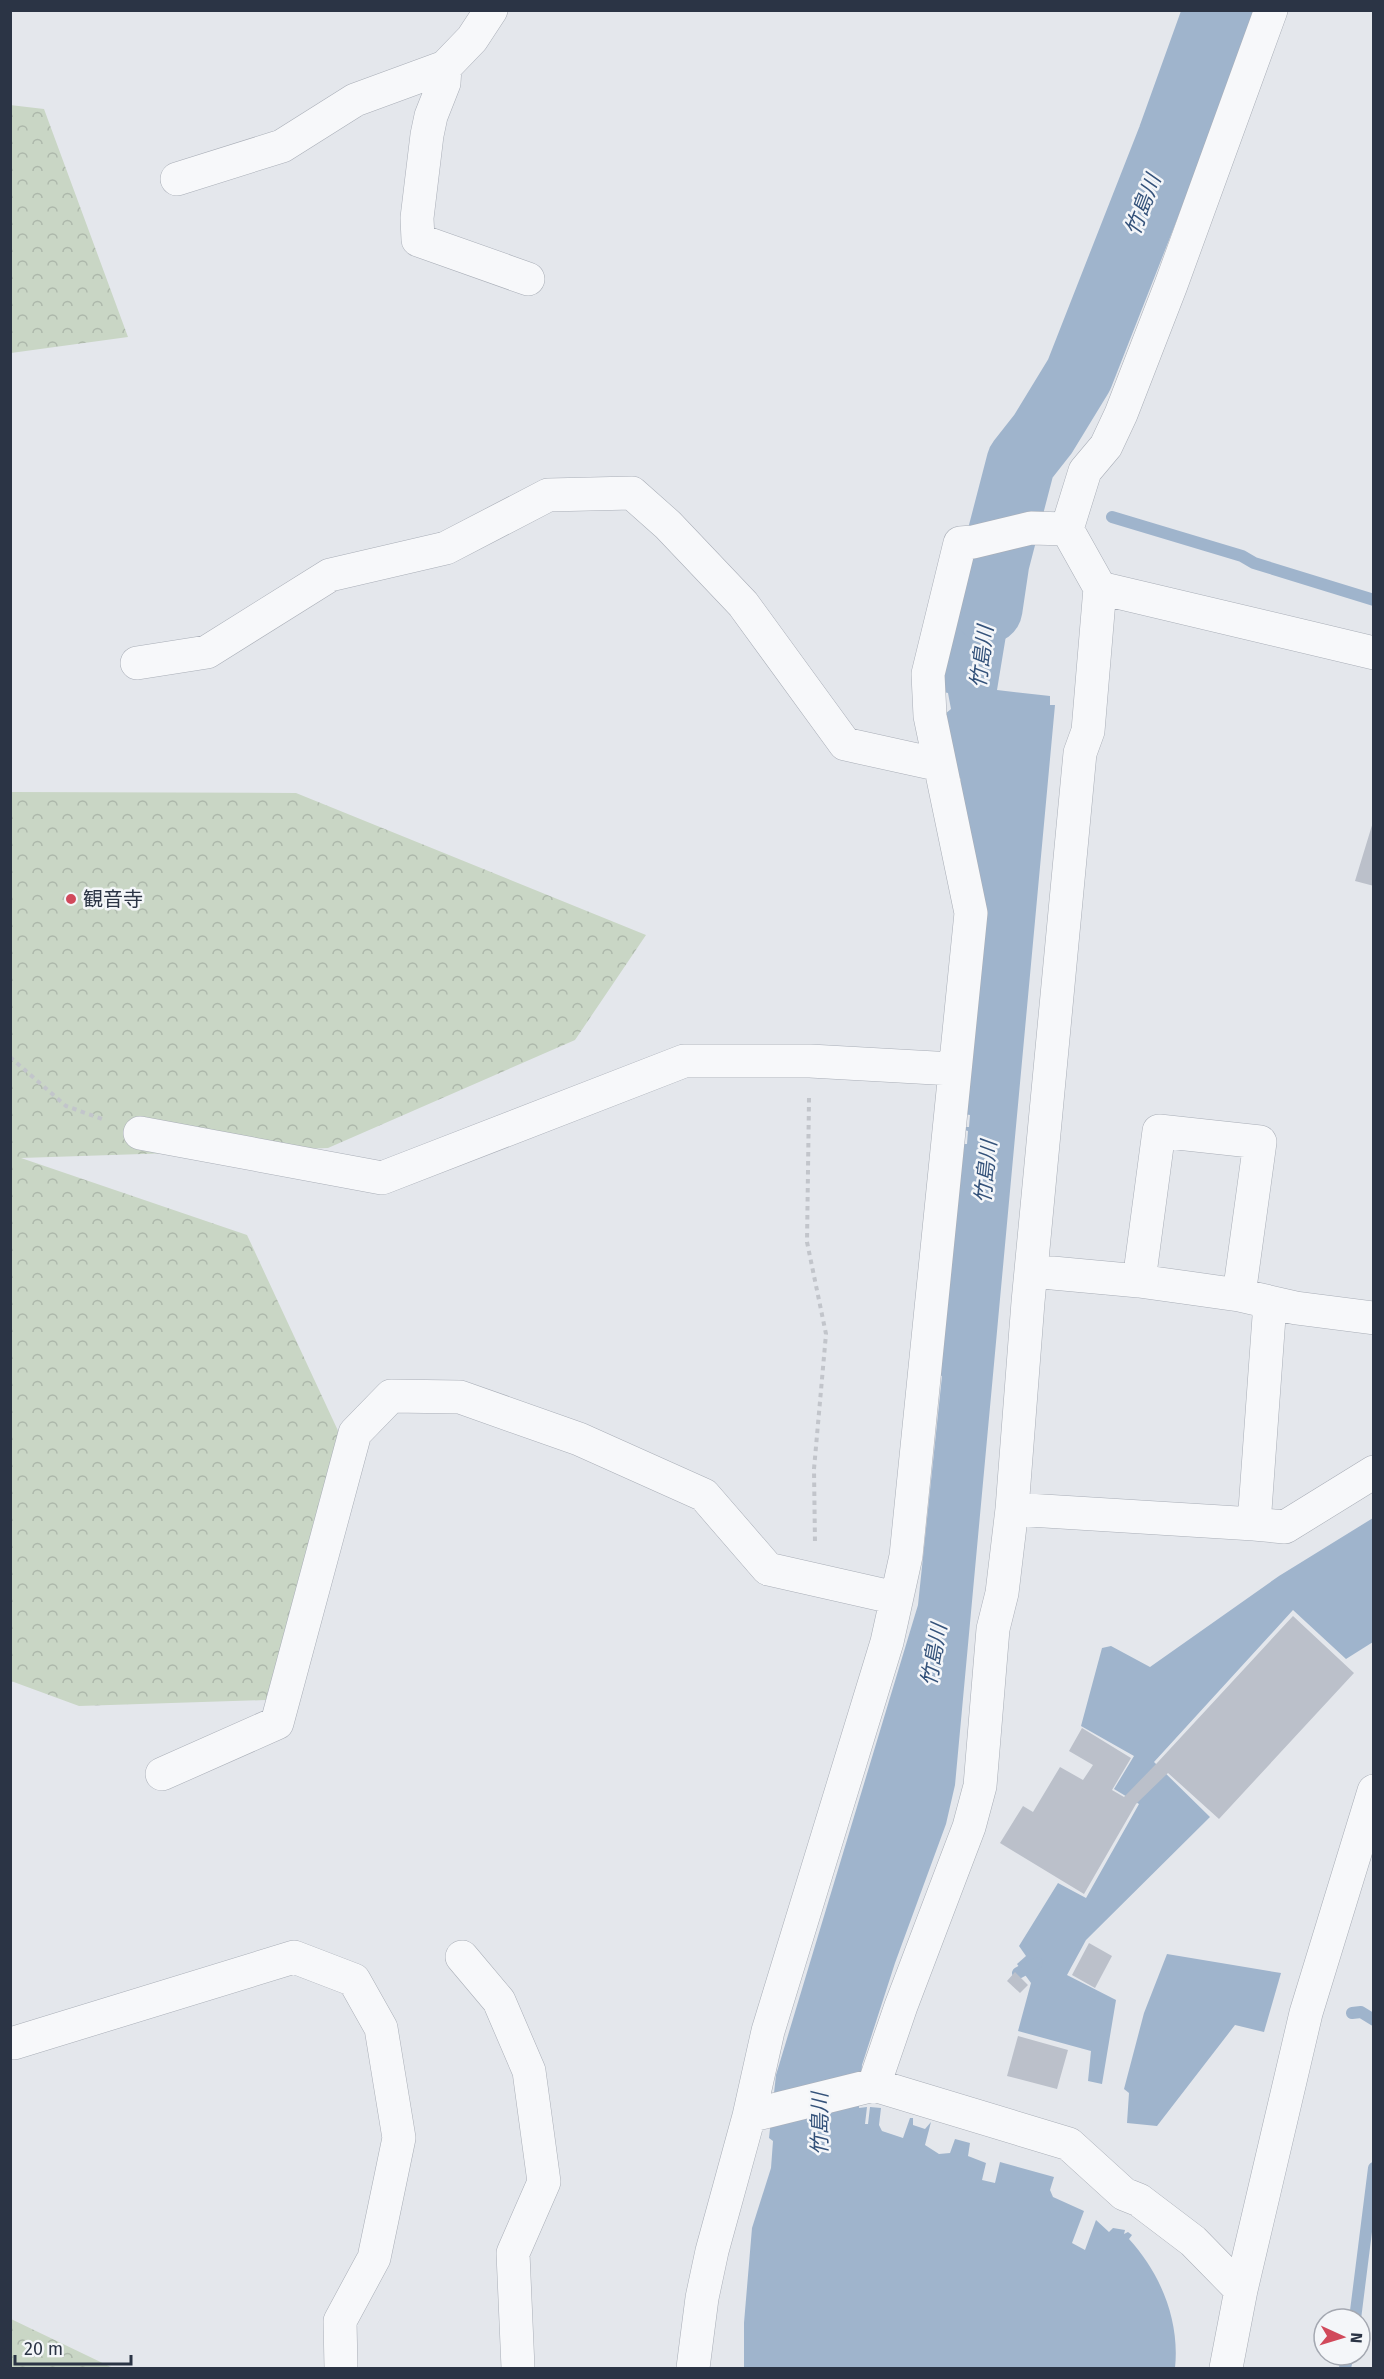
<svg xmlns="http://www.w3.org/2000/svg" width="1384" height="2379" viewBox="0 0 1384 2379" font-family="'Fira Sans','Noto Sans JP',sans-serif">
  <style>
    .forest { fill: url(#forest-crowns) }
    .water { fill: #9fb4cc }
    .lines { fill: none; stroke-linecap: round; stroke-linejoin: round }
    .stream { stroke: #9fb4cc; stroke-width: 12 }
    .river { stroke: #9fb4cc; stroke-width: 69 }
    .building { fill: #bbc0ca }
    .minor-casing { stroke: #a9aeb7; stroke-width: 34 }
    .path { stroke: #c2c5cb; stroke-width: 4; stroke-dasharray: 4.5 4.5; stroke-linecap: butt }
    .minor { stroke: #f7f8fa; stroke-width: 33 }
    .poi-dot { fill: #d1495b; stroke: #f4f6f9; stroke-width: 2 }
    .labels { text-anchor: middle; dominant-baseline: central; stroke-width: 5; stroke-linejoin: round; paint-order: stroke }
    .poi-label { font-size: 20px; fill: #2b3445; stroke: #f4f6f9; text-anchor: start }
    .water-label { font-size: 21px; font-style: italic; fill: #34527a; stroke: #f4f6f9 }
  </style>
  <defs>
    <pattern id="forest-crowns" width="20" height="18" patternUnits="userSpaceOnUse" patternTransform="scale(1.5)"><rect width="20" height="18" fill="#c9d6c5"/><path d="M2 6a3 3 0 1 1 6 0M12 15a3 3 0 1 1 6 0" fill="none" stroke="#adb8ab"/></pattern>
  </defs>
  <rect width="100%" height="100%" fill="#e4e7ec"/>
  <path class="forest" d="M10 105 44 109 128 337 11 353Z
    M10 792 296 793 646 935 575 1040 328 1148 21 1158 247 1235 340 1435 266 1700 79 1706 11 1681Z
    M10 2319H11L113 2368H11Z"/>
  <path class="water" d="M1023 546 1020 551 997 690 1050 696V705H1055L955 1785 946 1824 895 1963 862 2065 859 2108 867 2107 865 2124H868L870 2107 881 2108 879 2125 882 2131 903 2138 910 2118H913V2125L925 2129 931 2122 925 2145 939 2154 950 2153 955 2139 970 2143 968 2156 986 2163 982 2180 995 2183 1000 2162 1054 2177 1050 2190 1053 2197 1084 2211 1072 2243 1085 2250 1096 2220 1109 2232 1113 2228 1125 2230 1124 2234 1128 2232 1132 2235 1129 2239C1161 2274 1180 2321 1175 2368H744V2323L752 2228 771 2168 773 2141 769 2138 776 2075 918 1605 942 1376 936 1374 960 1144H967L968 1131 961 1129V1127H969L970 1115 964 1114 958 785 961 779 957 777 945 714 951 709 948 693 939 691 968 560Z
    M1373 1518V1642L1346 1659 1293 1610 1154 1762 1210 1817 1086 1940 1067 1975 1116 2000 1102 2084 1088 2081 1091 2051 1018 2031 1031 1983 1017 1964 1026 1956 1019 1946 1058 1883 1086 1898 1139 1804 1114 1789 1134 1756 1081 1726 1102 1648 1111 1646 1150 1667 1279 1576Z
    M1167 1954 1281 1973 1264 2032 1235 2025 1157 2126 1127 2123 1129 2093 1124 2089 1144 2013Z"/>
  <g class="lines">
    <path class="stream" d="M1014 490 1039 497
      M1112 517 1242 556 1254 563 1374 600
      M1018 1973 1037 1963
      M1352 2013 1361 2012 1374 2020
      M1355 2319 1374 2168
      M1345 2368 1348 2355"/>
    <path class="river" d="M988 609 995 562 1021 462 1043 434 1079 375 1172 138 1218 10"/>
  </g>
  <path class="building" d="M1373 822H1374V886L1355 881Z
    M1293 1616 1354 1673 1219 1819 1168 1773 1136 1804 1084 1894 1000 1843 1023 1806 1033 1812 1060 1767 1083 1780 1093 1765 1069 1751 1082 1728 1131 1758 1112 1790 1124 1797 1157 1763Z
    M1089 1943 1112 1956 1095 1988 1072 1975Z
    M1015 1972 1028 1985 1020 1993 1007 1981Z
    M1018 2036 1068 2050 1057 2089 1007 2076Z"/>
  <g class="lines">
    <defs>
      <path id="minor" d="M445 67 444 83 431 116 427 135 417 218 418 240 528 279
        M177 179 282 146 355 100 445 67 472 39 491 10
        M1067 529 1031 528 973 542 960 543 928 674 930 716 971 913 906 1556 887 1642 768 2031 749 2116 874 2085 1069 2144 1124 2194 1139 2200 1193 2241 1241 2290
        M1100 588 1374 653
        M137 663 207 652 330 575 446 548 548 495 632 493 668 525 743 604 845 744 940 765
        M140 1133 382 1178 684 1061H810L953 1069
        M1031 1271 1139 1281 1239 1295 1296 1308 1374 1318
        M1139 1281 1159 1131 1260 1142 1239 1295
        M1012 1509 1254 1524 1270 1303
        M1254 1524 1285 1527 1374 1472
        M162 1774 277 1723 355 1433 391 1396 460 1397 579 1439 704 1495 768 1569 896 1598
        M462 1957 499 2001 529 2071 544 2182 513 2253 518 2368
        M14 2043 294 1957 354 1980 381 2028 399 2138 374 2258 340 2321 341 2368
        M874 2085 901 2006 969 1827 980 1786 993 1629 1002 1593 1012 1509 1028 1302 1080 753 1088 731 1100 588 1067 529 1085 471 1106 446 1121 414 1171 285 1271 10
        M693 2368 702 2298 712 2251 749 2116
        M1226 2368 1241 2290 1306 2013 1374 1791"/>
    </defs>
    <use href="#minor" class="minor-casing"/>
    <path class="path" d="M10 1057 66 1106 105 1120
      M809 1098 807 1242 826 1334 814 1469 815 1544"/>
    <use href="#minor" class="minor"/>
  </g>
  <circle class="poi-dot" cx="71" cy="899" r="6"/>
  <g class="labels">
    <g class="poi-label">
      <text x="83" y="899">観音寺</text>
    </g>
    <g class="water-label">
      <text transform="translate(1143 205) rotate(-69)">竹島川</text>
      <text transform="translate(982 657) rotate(-83)">竹島川</text>
      <text transform="translate(986 1172) rotate(-84)">竹島川</text>
      <text transform="translate(934 1655) rotate(-80)">竹島川</text>
      <text transform="translate(820 2124) rotate(-90)">竹島川</text>
    </g>
  </g>
  <rect width="1384" height="2379" fill="none" stroke="#2b3445" stroke-width="24"/>
  <g transform="translate(1342 2337) rotate(94)"><circle r="28" fill="#f4f6f9" stroke="#a4a8b1" stroke-width="1.5"/>
  <path d="M0-4.5L10 22L0 15L-10 22Z" fill="#d1495b"/>
  <text y="-9" font-size="16" font-weight="bold" text-anchor="middle" fill="#2b3445">N</text>
  </g>
  <path d="M15 2355v9h116v-9" fill="none" stroke="#2b3445" stroke-width="3"/>
  <text x="24" y="2355" font-size="18" fill="#2b3445" stroke="#f4f6f9" stroke-width="4.5" paint-order="stroke">20 m</text>
</svg>
